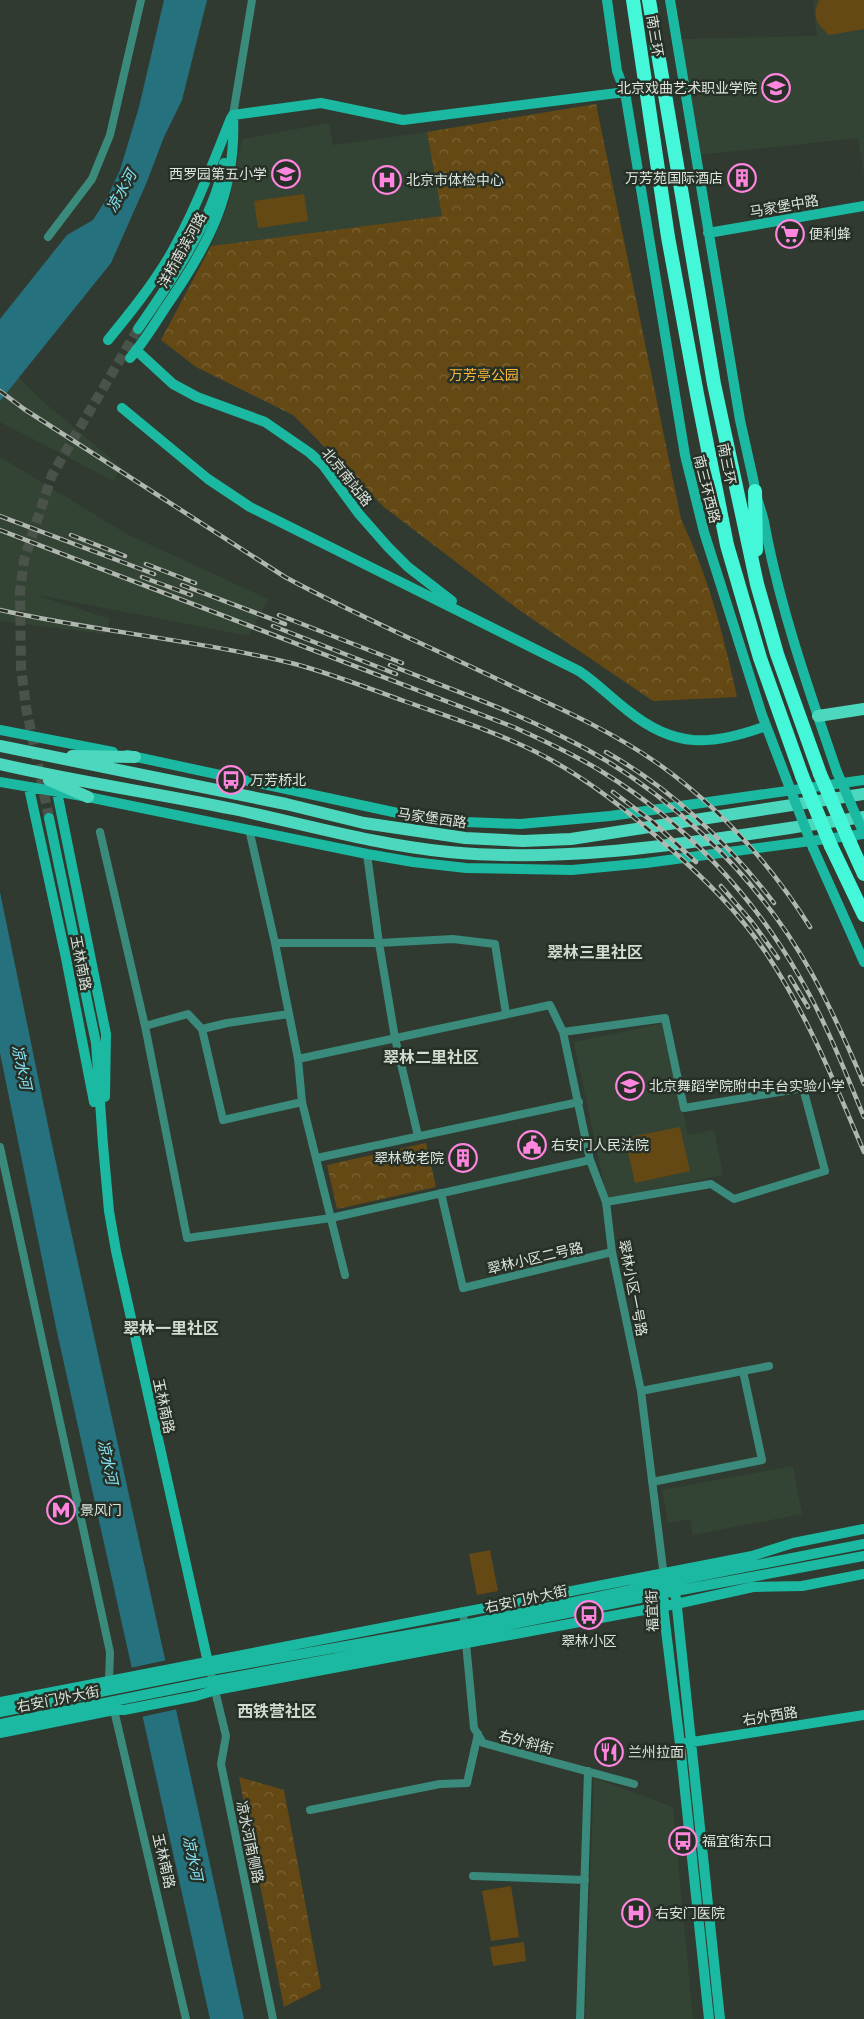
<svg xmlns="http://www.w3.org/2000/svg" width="864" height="2019" viewBox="0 0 864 2019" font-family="'Public Sans','Noto Sans SC',sans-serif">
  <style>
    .built { fill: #344434 }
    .green { fill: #654915 }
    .park { fill: url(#park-crowns) }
    .water { fill: #26717e }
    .pier { fill: #303a30 }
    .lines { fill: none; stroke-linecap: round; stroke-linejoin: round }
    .secondary-tunnel { stroke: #4a534a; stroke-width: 10; stroke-dasharray: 10 5; stroke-linecap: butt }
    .street { stroke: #3a8b7b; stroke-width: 8 }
    .secondary { stroke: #1bb9a1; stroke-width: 10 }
    .primary { stroke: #4bd8be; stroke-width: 12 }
    .highway { stroke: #44f7d8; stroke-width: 14 }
    .rail-casing { stroke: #b0b7b0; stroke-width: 4.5 }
    .rail { stroke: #263026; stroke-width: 2.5; stroke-dasharray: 8; stroke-linecap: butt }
    .secondary-bridge { stroke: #1bb9a1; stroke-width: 10 }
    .highway-bridge { stroke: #44f7d8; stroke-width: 14 }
    .labels { text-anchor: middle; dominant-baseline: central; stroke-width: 5; stroke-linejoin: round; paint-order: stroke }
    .street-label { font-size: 14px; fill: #dde3dd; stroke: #263026 }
    .poi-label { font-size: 14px; fill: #dde3dd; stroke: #263026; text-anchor: start }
    .park-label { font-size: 14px; fill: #fbb739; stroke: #263026 }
    .water-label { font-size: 15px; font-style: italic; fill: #85e3f5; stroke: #263026 }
    .quarter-label { font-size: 16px; font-weight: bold; fill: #cfdccf; stroke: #263026 }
  </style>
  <defs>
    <pattern id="park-crowns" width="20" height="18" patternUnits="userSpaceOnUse" patternTransform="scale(1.25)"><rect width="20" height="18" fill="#654915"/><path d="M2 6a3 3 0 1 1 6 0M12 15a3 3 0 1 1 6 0" fill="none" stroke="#7b6337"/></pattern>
  </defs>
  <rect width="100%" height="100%" fill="#303a30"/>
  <path class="built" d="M813 0H864V176L858 138 699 155 681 39 817 36Z
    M329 123 333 145 427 132 442 216 211 246 229 203 242 139Z
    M0 358 40 399 121 467 114 481 0 422Z
    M0 457 127 534 268 599 249 636 33 594 110 619 106 634 0 621Z
    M664 1023 688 1135 714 1130 723 1175 607 1199 574 1042Z
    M793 1466 802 1514 693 1535 690 1519 668 1523 662 1490Z
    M594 1778 673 1807 693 2019H585Z"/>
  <path class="green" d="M819 0H864V29L829 35C816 23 812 17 819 0Z
    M304 194 308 221 258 228 254 201Z
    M680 1127 690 1171 635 1183 625 1138Z
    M490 1550 498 1591 477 1595 469 1554Z
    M511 1886 519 1937 491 1941 482 1891Z
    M524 1942 526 1961 493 1966 490 1947Z"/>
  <path class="park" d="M596 104 681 519C709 579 723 632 737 697L653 701 519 610 384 507 293 415 196 367 161 340 211 246 442 216 427 132Z
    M426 1143 436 1187 337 1209 327 1165Z
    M239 1777 284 1790 321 1988 284 2007Z"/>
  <path class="water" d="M164 0H207L182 100 164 137 146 184 111 263 0 401V319L67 235 93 220 107 198 120 170 139 107Z
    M0 892 51 1140 244 2019H210L57 1332 0 1053Z"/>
  <path class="pier" d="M167 1660 178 1709 141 1717 130 1668Z"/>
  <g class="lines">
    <path class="secondary-tunnel" d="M49 818 26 707 21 668 20 591 24 560 52 475 138 329"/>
    <path class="street" d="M233 115 252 0
      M48 237 92 179 110 135 141 0
      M249 829 275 943 298 1059 302 1102 345 1275
      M100 832 145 1026 187 1238 331 1218 590 1160
      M275 943H379L367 854
      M145 1026 188 1014 202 1029 223 1120 302 1102
      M202 1029 227 1023 289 1014
      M563 1032 665 1018 684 1108 803 1088 825 1171 734 1199 711 1184 606 1202
      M298 1059 550 1005 563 1032 590 1160 606 1202 612 1252 641 1391 664 1577
      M418 1136 395 1038 379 943 453 939 495 944 506 1014
      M0 1147 110 1652 109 1680
      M317 1158 579 1102
      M441 1193 463 1288 612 1252
      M641 1391 769 1366
      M652 1482 762 1460 743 1371
      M463 1611 474 1728 483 1743 634 1784
      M210 1670 226 1736 221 1764 273 2019
      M114 1710 186 2019
      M310 1810 440 1784 467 1783 478 1734
      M473 1876 585 1880
      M580 2019 588 1771"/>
    <path class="secondary" d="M607 0 617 71 625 92 685 455 704 532 762 715 786 778
      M670 0 740 420 754 483C755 498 763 512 765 527 781 611 809 691 837 772
      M233 115 321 103 403 120 625 92
      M708 233 864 206
      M138 329C171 281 213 221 224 163
      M108 340C130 313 151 287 169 257 194 214 212 165 231 118
      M136 350 173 384 197 397 265 422 310 453 323 465 359 514 388 547 408 567 452 601
      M130 358C143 343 154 325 165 308 208 246 237 193 233 115
      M122 408 208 479 250 507 579 671C597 683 610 697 627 710 675 749 711 746 766 726
      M0 730 113 752
      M127 755 407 815 466 822 520 824 610 816 864 780
      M0 782 88 797 367 854 413 862 466 868 572 870 646 863 864 834
      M29 788 66 958 94 1102
      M57 792 106 1034 105 1097
      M49 818 96 1043 103 1145 109 1211 116 1251 209 1667
      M813 848 864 962
      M676 1598 720 2019
      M664 1601 663 1606 680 1744 709 2019
      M0 1702 752 1556 793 1543 864 1529
      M0 1712 210 1670 464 1625 664 1583 864 1544
      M0 1724 213 1681 465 1634 665 1593 864 1556
      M0 1733 114 1710H124L196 1696 216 1690 676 1604 753 1587 802 1586 864 1574
      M686 1743 864 1715"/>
    <path class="primary" d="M818 716 864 709
      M0 746 286 804 364 823 465 838 523 841 571 839 864 794
      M72 756 135 757
      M0 764C77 782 156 793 233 809 304 824 376 845 449 852 586 865 728 836 864 817
      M49 780 88 797"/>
    <path class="highway" d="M633 0 668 237 697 394 727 545 760 658 802 776
      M649 0 714 384 757 584 777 654 820 774
      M755 491 756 550
      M850 843 864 874
      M831 846 864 915"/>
    <defs>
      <path id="rail" d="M0 391 24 409 285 577C361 618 442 652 520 690 568 712 616 734 660 765 720 808 771 865 810 927
        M0 516 154 574
        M0 530 516 728C546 742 576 755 604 773 684 822 752 894 799 976 825 1020 844 1069 864 1117
        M71 535 125 556
        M146 564 195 583
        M142 577 191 595
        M182 585 285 624
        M0 610C98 632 198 640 295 664 332 674 368 688 404 701 449 717 494 731 536 752 584 776 626 809 665 844 704 878 740 913 768 956 809 1018 835 1084 864 1152
        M279 615 402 663
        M273 626 396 674
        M390 665C447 688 506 708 561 736 664 786 755 872 811 972 831 1008 848 1046 864 1084
        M606 752C672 789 728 843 774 903
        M613 792 653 822 696 862
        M721 886 752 922 778 958
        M790 977 808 1007"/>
    </defs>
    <use href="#rail" class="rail-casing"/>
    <use href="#rail" class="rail"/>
    <path class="secondary-bridge" d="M837 772 864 834
      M786 778 813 848"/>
    <path class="highway-bridge" d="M820 774 850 843
      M802 776 831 846"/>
  </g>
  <defs>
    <symbol id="university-ring" viewBox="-11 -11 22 22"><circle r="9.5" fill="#263026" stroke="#ff85df" stroke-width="1.5"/><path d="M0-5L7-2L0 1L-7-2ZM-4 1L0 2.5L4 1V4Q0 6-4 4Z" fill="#ff85df"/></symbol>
    <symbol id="school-ring" viewBox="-11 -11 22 22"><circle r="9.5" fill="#263026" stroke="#ff85df" stroke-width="1.5"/><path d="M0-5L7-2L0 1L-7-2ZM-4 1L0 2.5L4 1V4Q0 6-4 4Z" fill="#ff85df"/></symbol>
    <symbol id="building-ring" viewBox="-11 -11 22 22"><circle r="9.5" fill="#263026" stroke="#ff85df" stroke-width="1.5"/><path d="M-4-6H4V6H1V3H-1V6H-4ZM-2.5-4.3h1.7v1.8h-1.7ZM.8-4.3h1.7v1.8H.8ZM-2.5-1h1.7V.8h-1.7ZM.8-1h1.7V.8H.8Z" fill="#ff85df"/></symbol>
    <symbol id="hospital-ring" viewBox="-11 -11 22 22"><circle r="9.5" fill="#263026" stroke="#ff85df" stroke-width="1.5"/><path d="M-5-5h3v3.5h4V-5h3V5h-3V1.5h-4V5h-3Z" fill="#ff85df"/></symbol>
    <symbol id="supermarket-ring" viewBox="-11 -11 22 22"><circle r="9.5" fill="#263026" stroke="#ff85df" stroke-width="1.5"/><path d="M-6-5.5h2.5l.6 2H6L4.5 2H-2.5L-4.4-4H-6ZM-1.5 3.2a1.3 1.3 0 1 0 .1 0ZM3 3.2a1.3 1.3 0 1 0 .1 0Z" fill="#ff85df"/></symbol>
    <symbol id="bus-ring" viewBox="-11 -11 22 22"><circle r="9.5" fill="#263026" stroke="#ff85df" stroke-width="1.5"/><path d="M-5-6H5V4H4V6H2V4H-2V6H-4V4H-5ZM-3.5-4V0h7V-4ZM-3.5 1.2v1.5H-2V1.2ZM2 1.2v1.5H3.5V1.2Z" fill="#ff85df"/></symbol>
    <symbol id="civic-ring" viewBox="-11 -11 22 22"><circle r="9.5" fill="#263026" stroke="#ff85df" stroke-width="1.5"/><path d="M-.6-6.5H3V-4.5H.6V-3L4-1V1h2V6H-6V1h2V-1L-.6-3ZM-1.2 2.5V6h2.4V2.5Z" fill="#ff85df"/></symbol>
    <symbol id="metro-ring" viewBox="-11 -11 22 22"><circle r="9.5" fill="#263026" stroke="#ff85df" stroke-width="1.5"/><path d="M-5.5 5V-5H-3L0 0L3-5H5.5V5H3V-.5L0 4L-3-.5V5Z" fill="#ff85df"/></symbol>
    <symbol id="restaurant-ring" viewBox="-11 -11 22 22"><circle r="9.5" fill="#263026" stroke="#ff85df" stroke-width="1.5"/><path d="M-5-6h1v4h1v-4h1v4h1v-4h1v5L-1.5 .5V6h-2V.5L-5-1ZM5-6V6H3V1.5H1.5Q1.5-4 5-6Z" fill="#ff85df"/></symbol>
  </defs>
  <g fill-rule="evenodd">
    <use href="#university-ring" x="760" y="72" width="32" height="32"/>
    <use href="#school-ring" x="270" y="158" width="32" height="32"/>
    <use href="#building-ring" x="726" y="162" width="32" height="32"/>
    <use href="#hospital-ring" x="371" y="164" width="32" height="32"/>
    <use href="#supermarket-ring" x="774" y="218" width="32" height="32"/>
    <use href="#bus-ring" x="215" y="764" width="32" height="32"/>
    <use href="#school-ring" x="614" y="1070" width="32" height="32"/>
    <use href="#civic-ring" x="516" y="1129" width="32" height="32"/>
    <use href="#building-ring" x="447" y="1142" width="32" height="32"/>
    <use href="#metro-ring" x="45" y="1494" width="32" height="32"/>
    <use href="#bus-ring" x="573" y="1599" width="32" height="32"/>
    <use href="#restaurant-ring" x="593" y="1736" width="32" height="32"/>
    <use href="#bus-ring" x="667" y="1825" width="32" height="32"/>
    <use href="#hospital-ring" x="620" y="1897" width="32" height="32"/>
  </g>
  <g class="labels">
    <g class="street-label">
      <text transform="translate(655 36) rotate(81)">南三环</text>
      <text transform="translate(784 206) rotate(-10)">马家堡中路</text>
      <text transform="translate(182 250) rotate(-61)">洋桥南滨河路</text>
      <text transform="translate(727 464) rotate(79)">南三环</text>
      <text transform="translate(347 477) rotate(51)">北京南站路</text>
      <text transform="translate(707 489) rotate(76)">南三环西路</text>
      <text transform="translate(432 818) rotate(8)">马家堡西路</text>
      <text transform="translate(81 963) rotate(79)">玉林南路</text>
      <text transform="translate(535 1258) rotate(-13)">翠林小区二号路</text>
      <text transform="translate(633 1288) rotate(79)">翠林小区一号路</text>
      <text transform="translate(164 1406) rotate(78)">玉林南路</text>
      <text transform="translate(526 1599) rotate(-12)">右安门外大街</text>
      <text transform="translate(652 1611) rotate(-92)">福宜街</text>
      <text transform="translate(58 1699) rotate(-11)">右安门外大街</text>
      <text transform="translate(770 1716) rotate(-9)">右外西路</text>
      <text transform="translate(526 1742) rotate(15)">右外斜街</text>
      <text transform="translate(250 1842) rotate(78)">凉水河南侧路</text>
      <text transform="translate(164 1861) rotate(77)">玉林南路</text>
    </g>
    <g class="poi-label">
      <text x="757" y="88" text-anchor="end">北京戏曲艺术职业学院</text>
      <text x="267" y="174" text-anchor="end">西罗园第五小学</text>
      <text x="723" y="178" text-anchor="end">万芳苑国际酒店</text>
      <text x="406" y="180">北京市体检中心</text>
      <text x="809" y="234">便利蜂</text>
      <text x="250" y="780">万芳桥北</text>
      <text x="649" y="1086">北京舞蹈学院附中丰台实验小学</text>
      <text x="551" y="1145">右安门人民法院</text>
      <text x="444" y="1158" text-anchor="end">翠林敬老院</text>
      <text x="80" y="1510">景风门</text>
      <text x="589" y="1641" text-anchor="middle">翠林小区</text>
      <text x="628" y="1752">兰州拉面</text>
      <text x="702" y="1841">福宜街东口</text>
      <text x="655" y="1913">右安门医院</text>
    </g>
    <g class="park-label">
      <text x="484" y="375">万芳亭公园</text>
    </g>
    <g class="water-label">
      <text transform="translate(121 191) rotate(-61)">凉水河</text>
      <text transform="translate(22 1067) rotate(78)">凉水河</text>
      <text transform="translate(108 1462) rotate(78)">凉水河</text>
      <text transform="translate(193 1858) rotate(78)">凉水河</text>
    </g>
    <g class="quarter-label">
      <text x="595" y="952">翠林三里社区</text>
      <text x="431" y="1057">翠林二里社区</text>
      <text x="171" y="1328">翠林一里社区</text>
      <text x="277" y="1711">西铁营社区</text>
    </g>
  </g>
</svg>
